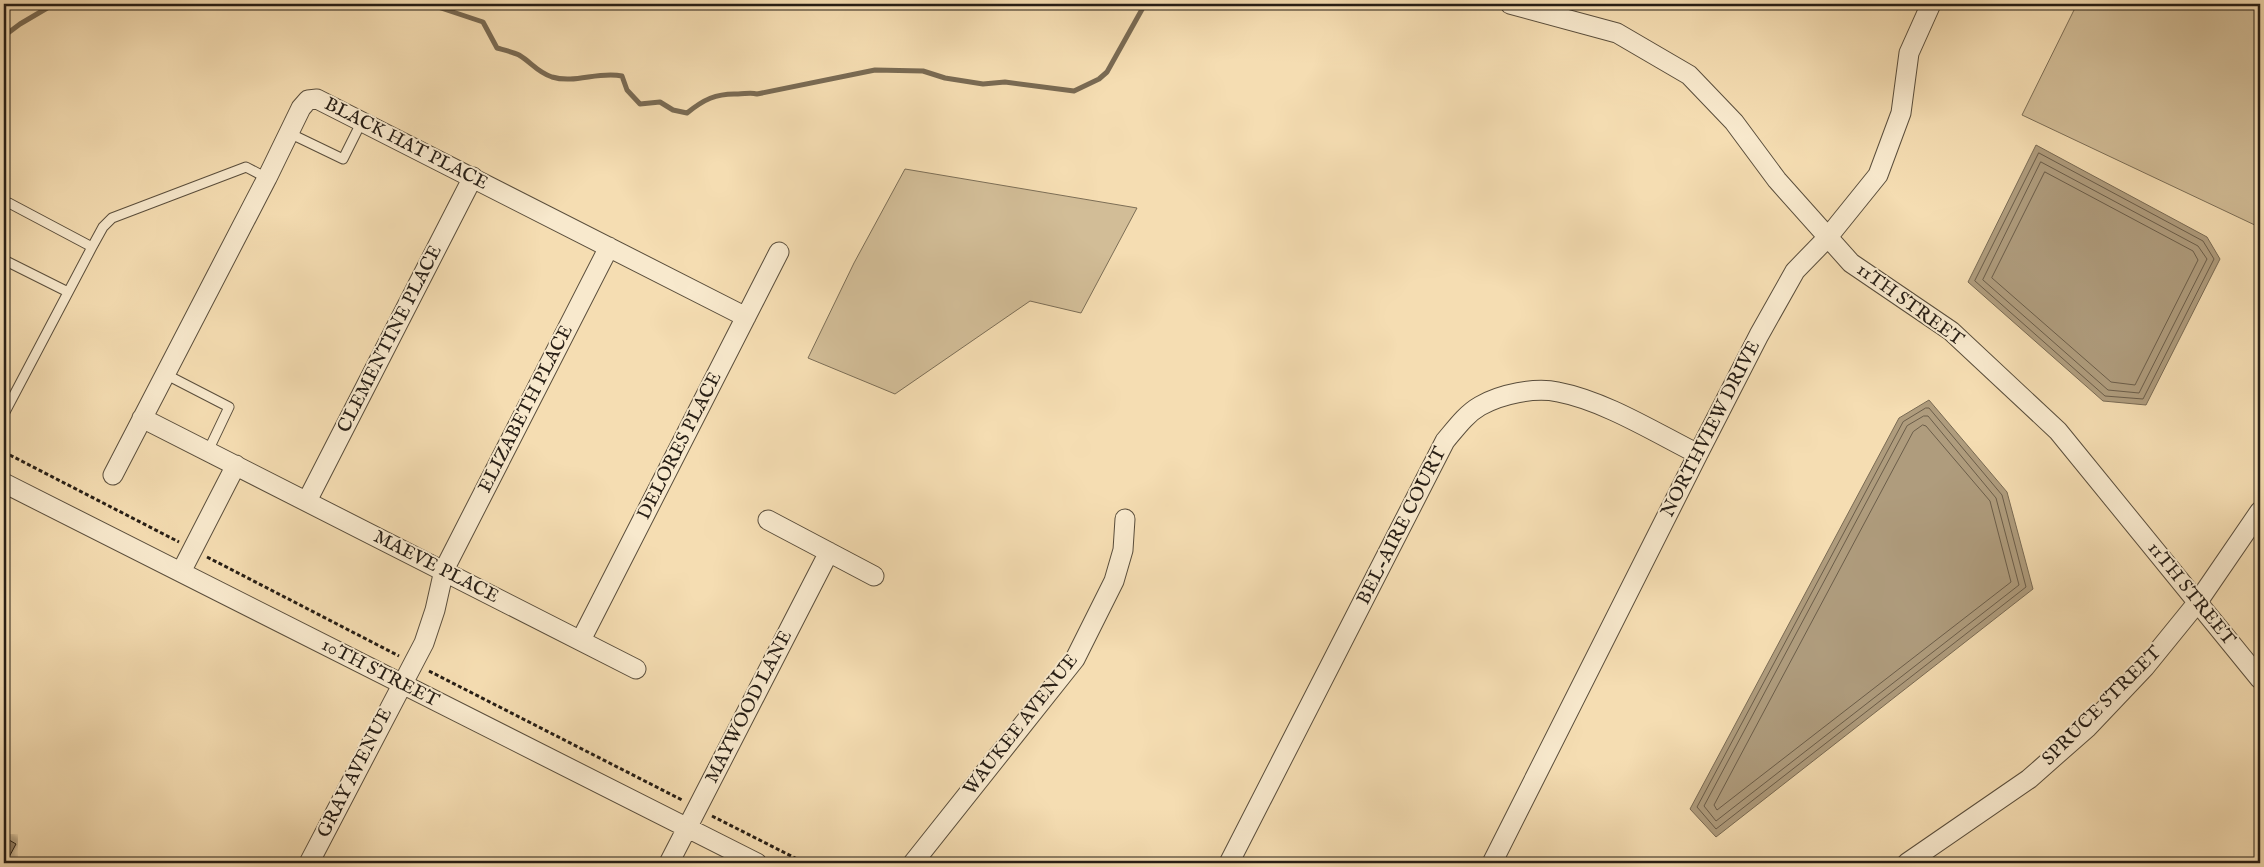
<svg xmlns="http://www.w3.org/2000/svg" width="2264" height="867" viewBox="0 0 2264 867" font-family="'IM FELL English',serif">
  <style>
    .green { fill: #d2bd97; stroke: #7c6e56 }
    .water { fill: #af9c7d; stroke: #796a53 }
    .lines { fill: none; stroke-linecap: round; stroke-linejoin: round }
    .shore { stroke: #6b5d49; stroke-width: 1 }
    .stream { stroke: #796a53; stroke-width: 5 }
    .building { fill: #928167; stroke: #271e15; filter: url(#shadow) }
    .lane-casing { stroke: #5a4e3c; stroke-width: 11 }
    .street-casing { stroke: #5a4e3c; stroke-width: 21 }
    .path { stroke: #271e15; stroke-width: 3; stroke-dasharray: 4 2.5; stroke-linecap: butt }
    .lane { stroke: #f8e9cd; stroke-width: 9 }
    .street { stroke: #f8e9cd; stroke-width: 19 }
    .labels { text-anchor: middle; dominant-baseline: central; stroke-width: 4; stroke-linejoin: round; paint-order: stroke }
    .street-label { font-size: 19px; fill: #271e15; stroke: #f8e9cd }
  </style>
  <defs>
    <filter id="shadow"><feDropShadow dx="4.5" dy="-4.5" stdDeviation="2.5" flood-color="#0004"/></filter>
  </defs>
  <rect width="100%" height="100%" fill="#f5ddb2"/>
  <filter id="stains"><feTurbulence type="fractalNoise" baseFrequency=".004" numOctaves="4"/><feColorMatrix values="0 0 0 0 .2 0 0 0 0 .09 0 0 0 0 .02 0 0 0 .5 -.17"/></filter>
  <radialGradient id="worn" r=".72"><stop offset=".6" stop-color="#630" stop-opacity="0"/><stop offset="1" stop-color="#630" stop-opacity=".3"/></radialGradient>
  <path class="green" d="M2077 4H2260L2259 227 2022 115Z
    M905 169 1137 208 1081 313 1030 301 895 394 808 358 854 263Z"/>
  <path class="water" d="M2036 145 2207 237 2220 259 2146 405 2103 401 1968 282Z
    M1929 400 2007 492 2033 589 1716 837 1690 809 1899 418Z"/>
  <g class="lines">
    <path class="shore" d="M2039 153 2203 241 2214 259 2143 399 2105 396 1975 281Z
      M2041 162 2198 246 2207 259 2139 393 2108 390 1983 280Z
      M2045 172 2193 251 2198 260 2135 385 2111 382 1992 278Z
      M1926 408H1929L2002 495 2026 587 1716 829 1697 807 1903 422Z
      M1924 416H1928L1996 498 2019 585 1716 821 1704 806 1907 426Z
      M1923 425 1926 426 1990 501 2011 582 1717 810 1714 805 1913 432Z"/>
    <path class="stream" d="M429 4 483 22 497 48C504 50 513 52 519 55 531 62 537 72 552 77 575 84 598 71 622 76L627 90 640 104 660 102 673 110 687 113C703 100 716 93 738 94 745 94 750 92 757 94L875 70 923 71 945 78 983 84 1005 82 1074 91 1099 79 1107 72 1145 4
      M4 36 20 24 54 4"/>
  </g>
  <path class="building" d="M4 837 16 844 8 859 16 863H4Z"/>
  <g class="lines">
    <defs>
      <path id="lane" d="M289 133 343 159 362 121
        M4 205 9 203 92 247
        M4 260 68 292
        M165 374 229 407 208 451
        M4 414 92 247 103 227 112 218 246 167 267 178"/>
      <path id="street" d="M1510 4 1617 33 1689 75 1734 122 1777 180 1851 263 1951 331 2058 431 2260 679
        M142 418 636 669
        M113 475 267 178 301 108 308 100 317 99 746 317
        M4 483 757 863
        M307 501 473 177
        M768 520 874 576
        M181 572 236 465
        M581 640 779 252
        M309 863 424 643 435 610 444 570 609 247
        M669 863 829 552
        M913 863 1075 659 1114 581 1123 550 1125 519
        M1229 863 1445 441C1456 428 1466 414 1480 406 1501 394 1535 387 1558 392 1605 401 1656 433 1698 454
        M1492 863 1698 454 1759 335 1795 271 1828 237 1878 175 1901 113 1909 53 1931 4
        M1907 863 2029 779 2088 727 2145 667 2197 603 2260 511"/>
    </defs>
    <use href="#lane" class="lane-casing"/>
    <use href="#street" class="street-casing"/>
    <path class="path" d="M4 452 179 542
      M207 557 399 656
      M429 671 682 800
      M712 816 805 863"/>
    <use href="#lane" class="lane"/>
    <use href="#street" class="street"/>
  </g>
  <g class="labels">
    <g class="street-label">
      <text transform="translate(406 144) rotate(27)">BLACK HAT PLACE</text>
      <text transform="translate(1910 305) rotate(36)">11TH STREET</text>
      <text transform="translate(390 339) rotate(-63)">CLEMENTINE PLACE</text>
      <text transform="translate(526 409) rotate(-63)">ELIZABETH PLACE</text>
      <text transform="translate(1711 429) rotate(-63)">NORTHVIEW DRIVE</text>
      <text transform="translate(680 446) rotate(-63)">DELORES PLACE</text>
      <text transform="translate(1402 526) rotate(-63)">BEL-AIRE COURT</text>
      <text transform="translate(436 567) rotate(27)">MAEVE PLACE</text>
      <text transform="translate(2191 594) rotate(51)">11TH STREET</text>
      <text transform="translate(380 673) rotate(27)">10TH STREET</text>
      <text transform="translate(2102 706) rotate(-45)">SPRUCE STREET</text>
      <text transform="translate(749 707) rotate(-63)">MAYWOOD LANE</text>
      <text transform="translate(1021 725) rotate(-52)">WAUKEE AVENUE</text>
      <text transform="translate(355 773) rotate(-63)">GRAY AVENUE</text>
    </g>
  </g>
  <rect width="2264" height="867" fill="none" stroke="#f5ddb2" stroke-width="20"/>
  <rect x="5" y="5" width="2254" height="857" fill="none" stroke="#271e15" stroke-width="2.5"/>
  <rect x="10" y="10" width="2244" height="847" fill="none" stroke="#271e15"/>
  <rect width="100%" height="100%" filter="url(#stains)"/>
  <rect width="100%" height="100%" fill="url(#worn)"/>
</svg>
